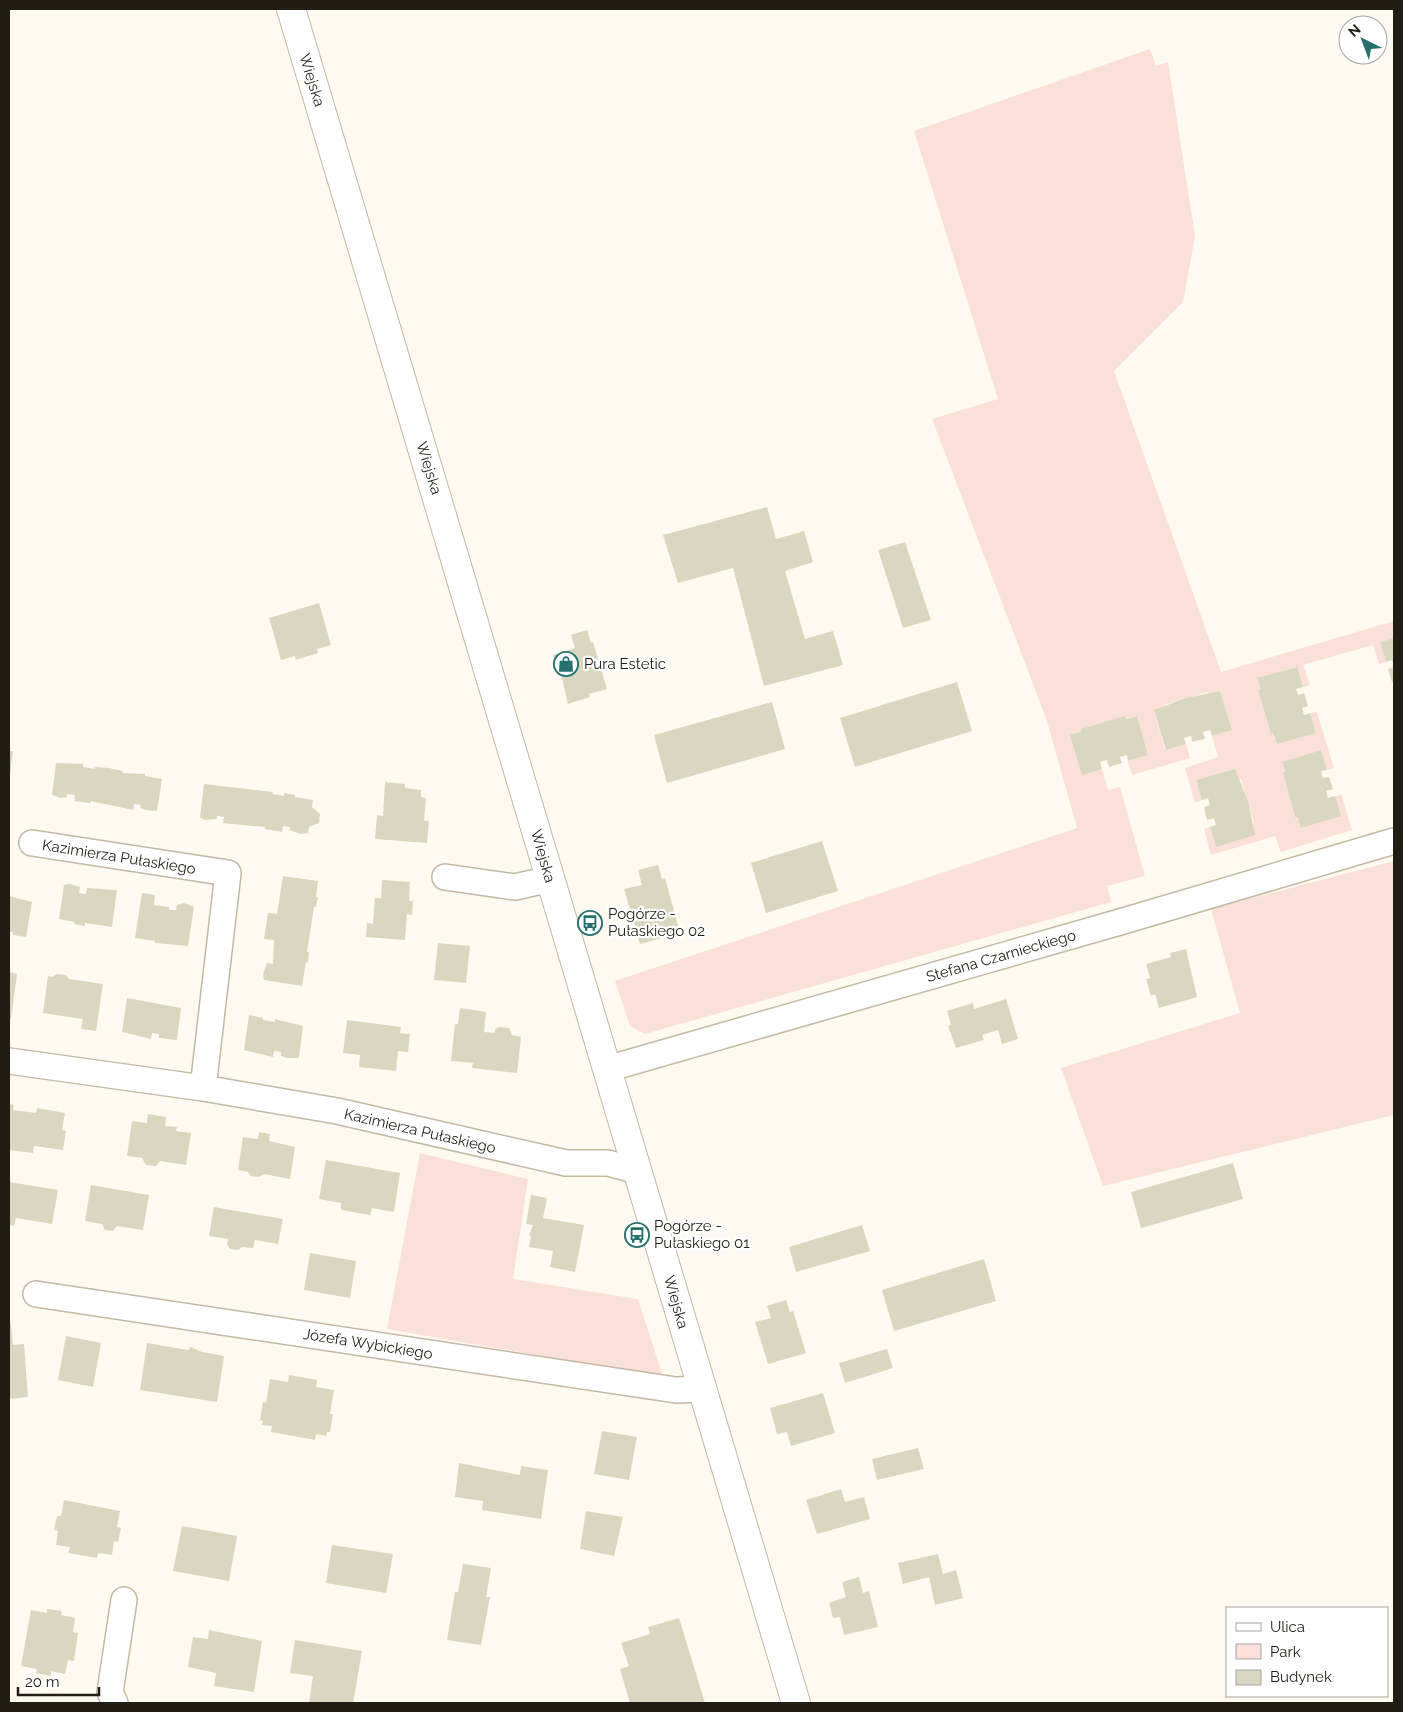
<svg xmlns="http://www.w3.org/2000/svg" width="1403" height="1712" viewBox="0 0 1403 1712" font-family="Raleway,sans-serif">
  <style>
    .green { fill: #fae0d8 }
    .building { fill: #d9d7bf }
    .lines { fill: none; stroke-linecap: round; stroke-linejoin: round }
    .street-casing { stroke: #c4b8a3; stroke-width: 28 }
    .secondary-casing { stroke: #c4b8a3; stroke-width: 30 }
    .street { stroke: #fff; stroke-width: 25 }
    .secondary { stroke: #fff; stroke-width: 28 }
    .labels { text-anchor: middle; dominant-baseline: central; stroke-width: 4.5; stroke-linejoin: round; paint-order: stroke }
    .street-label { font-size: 15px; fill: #211c14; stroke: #fff }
    .poi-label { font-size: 15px; fill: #211c14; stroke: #fff; text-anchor: start }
  </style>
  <rect width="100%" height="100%" fill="#fffaf1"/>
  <path class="green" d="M1150 49 1156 66 1168 62 1195 236 1183 302 1114 371 1221 672 1394 621V638L1380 642 1386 662 1379 664 1373 645 1303 665 1310 685 1303 687 1296 667 1257 679 1261 689 1258 690 1271 734 1273 733 1277 744 1316 733 1310 713 1317 712 1334 768 1327 770 1321 750 1282 762 1285 772 1283 773 1295 817 1341 794 1352 830 1281 852 1275 836 1211 855 1204 829 1210 827 1216 847 1255 834 1252 824 1254 823 1241 779H1238L1235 769 1196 780 1202 800 1195 803 1185 768 1218 757 1212 736 1232 730 1220 691 1209 694 1208 692 1164 705 1165 707 1154 711 1165 750 1186 744 1190 758 1132 775 1128 761 1148 755 1136 716 1081 729V732L1071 735 1082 774 1102 769 1108 790 1120 787 1145 876 1107 886 1111 902 645 1034 630 1026 615 981 1077 828 1047 721 932 419 998 399 914 131Z
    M1394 861V1115L1103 1186 1061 1068 1240 1013 1211 909Z
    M420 1153 528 1179 513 1279 638 1299 663 1377 387 1329Z"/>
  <path class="building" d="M767 507 776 539 804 531 813 562 785 571 805 639 833 631 843 665 764 686 733 568 678 583 663 535Z
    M905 542 931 620 903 628 878 550Z
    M319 603 331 645 317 649 318 653 296 660 295 656 281 660 269 618Z
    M587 630 591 643 593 642 607 689 589 694 590 697 568 704 557 657 554 658 553 655 575 648 571 635Z
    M1394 638V665L1392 660 1386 662 1380 642Z
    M1297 667 1303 687 1296 689 1298 695 1304 693 1308 706 1302 708 1304 715 1310 713 1316 733 1277 744 1273 733 1271 734 1258 690 1261 689 1257 678Z
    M1394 667V681L1392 682 1388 669Z
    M957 682 972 731 855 767 840 718Z
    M1220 691 1232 730 1212 736 1210 730 1203 732 1205 739 1192 742 1191 736 1184 738 1186 744 1166 750 1154 710 1186 698Z
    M772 702 785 749 667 783 654 735Z
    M1125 716 1126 719 1137 716 1148 755 1128 761 1127 755 1120 757 1122 763 1109 767 1107 760 1100 762 1102 769 1082 775 1070 735 1081 732V729Z
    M1321 750 1327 770 1321 771 1323 778 1329 777 1333 789 1326 791 1328 798 1335 796 1341 816 1301 828 1298 817H1295L1283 773 1285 772 1282 762Z
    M9 751H13L10 775 9 774Z
    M56 763 83 764V767L95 769V767L109 768 123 771 122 773 145 774V776L162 779 157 811 146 810 140 808 141 805 134 804 133 810 91 801V803L74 801 75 795 67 794V797L61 798 52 795Z
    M1235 769 1248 801 1255 835 1216 847 1210 827 1216 825 1214 818 1207 820 1204 807 1210 805 1208 798 1202 800 1196 780Z
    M385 782 405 784V788L421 790V797L426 798 424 821H429L427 843 375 839 377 815 383 816Z
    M204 784 273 792 272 794 284 796V793L295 795V797L313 800 312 807 320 814 319 823 309 827 308 833 301 834 289 830 290 827 283 826 282 832 265 829V827L223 823 224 817 217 816V819L205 820 200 817Z
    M822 841 838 891 766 913 751 863Z
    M658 865 662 879 665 878 680 933 640 944 624 889 642 885 638 870Z
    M283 876 318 881 316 897H318L316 907H314L307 952H309L308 963 306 962 302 986 264 980 263 974 267 963 273 964 274 940 264 939 268 913 277 914Z
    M382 880 410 882 409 901H413L412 915 407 914 405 940 366 937 367 923 373 924 375 898H381Z
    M70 884 80 887 79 893 86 894 87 888 117 890 112 927 85 923V926L74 924 75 922 59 919 64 885Z
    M142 893 155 895 154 905 169 907V910H176L177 905 184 903 194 907 188 946 155 943V941L135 938Z
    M9 896 32 902 26 937 13 935V932H9Z
    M438 943 470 946 466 983 434 980Z
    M1186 949 1197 997 1159 1008 1155 994 1151 996 1146 979 1150 978 1146 964 1171 957 1170 953Z
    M9 972 17 974 11 1019H9Z
    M57 974 66 975 69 979 103 984 96 1031 81 1029 83 1019 43 1013 48 976 52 977Z
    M127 998 181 1008 177 1040 159 1038V1034L152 1033 151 1039 122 1032Z
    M1006 999 1018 1039 1002 1044 998 1030 982 1035 984 1040 956 1048 948 1026 951 1025 947 1011 973 1003 974 1009Z
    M460 1008 486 1012 484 1032 495 1033V1029L499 1027 509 1028 512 1035 521 1037 517 1073 472 1068 473 1063 451 1061 455 1024H458Z
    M249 1015 263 1018V1020L275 1022V1019L303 1026 299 1058H287L281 1056V1052L274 1051 273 1057 244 1050Z
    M347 1020 401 1027 400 1033 410 1034 408 1052 398 1051 396 1071 359 1067 360 1055 343 1053Z
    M9 1104 14 1105 13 1110 36 1113 37 1108 65 1113 62 1130 66 1131 63 1150 34 1146 33 1153 9 1150Z
    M148 1114 166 1117 165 1126 177 1127 176 1131 191 1133 186 1165 160 1161 156 1166 146 1165 142 1158 127 1156 132 1121 147 1123Z
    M259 1132 270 1134 269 1141 295 1147 290 1179 264 1174 259 1177 251 1176 248 1172 238 1170 243 1137 258 1139Z
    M326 1160 400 1173 394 1212 372 1208 370 1215 341 1210V1203L319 1199Z
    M1233 1163 1243 1199 1141 1228 1131 1192Z
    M9 1182 58 1190 52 1224 16 1218 14 1226 9 1225Z
    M91 1185 149 1195 143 1230 117 1226 113 1231 105 1230 102 1224 85 1221Z
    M531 1195 547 1198 543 1218 584 1225 575 1272 550 1267 553 1251 529 1247 531 1236 529 1235 533 1225 526 1224Z
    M214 1207 283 1219 278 1244 255 1240 253 1248 242 1247 238 1250 230 1249 227 1244 228 1239 209 1236Z
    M862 1225 870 1251 796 1272 789 1247Z
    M310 1253 356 1261 350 1298 304 1290Z
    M984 1259 996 1301 894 1331 882 1290Z
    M786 1300 790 1312 793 1311 806 1353 768 1364 755 1322 771 1318 767 1306Z
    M9 1323H11L13 1345 24 1344 28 1397 11 1399 9 1396Z
    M66 1336 101 1343 93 1387 58 1380Z
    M147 1343 188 1350 191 1347 202 1352 224 1356 217 1402 140 1390Z
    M887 1349 893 1368 845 1383 839 1363Z
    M289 1375 317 1380 316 1387 334 1390 330 1414H333L330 1432H327L326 1436 316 1434 315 1440 271 1432 272 1426 262 1425 263 1421 260 1420 263 1402 266 1403 270 1379 288 1382Z
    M823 1393 835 1433 791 1446 787 1432 777 1434 770 1408Z
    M602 1431 637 1437 629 1480 594 1474Z
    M918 1448 924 1469 877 1480 872 1459Z
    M459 1463 520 1475 521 1466 548 1470 541 1519 482 1510 483 1501 455 1497Z
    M841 1489 845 1502 864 1497 870 1519 817 1534 806 1500Z
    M64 1500 120 1511 117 1527 121 1528 118 1542 114 1541 112 1555 98 1553 97 1558 68 1553 70 1547 56 1545 58 1531 54 1530 57 1516H61Z
    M586 1511 623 1517 614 1556 580 1549Z
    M182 1526 237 1536 229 1581 173 1571Z
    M332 1545 393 1554 386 1593 326 1583Z
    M938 1554 943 1574 956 1570 963 1598 935 1605 929 1577 903 1584 898 1563Z
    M463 1564 491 1568 486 1597H490L481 1645 447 1640 455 1592H458Z
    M859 1577 863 1593 869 1591 878 1627 844 1635 840 1617 833 1618 829 1603 846 1597 842 1582Z
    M47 1609 62 1611 61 1615 75 1618 73 1632 78 1633 74 1661 68 1660 65 1674 51 1671V1676L36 1673 37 1669 21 1666 31 1610 47 1613Z
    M679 1618 705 1703H630L620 1669 629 1666 621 1643 650 1634 648 1627Z
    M209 1630 262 1641 254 1692 214 1686 216 1673 188 1667 193 1637 208 1639Z
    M295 1640 362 1651 353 1703H309L313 1676 290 1673Z"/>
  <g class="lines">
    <defs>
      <path id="street" d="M32 843 228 873 203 1088
        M445 877 515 887 550 879
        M9 1061 203 1088 337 1111 566 1163H608L638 1171
        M607 1069 1120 922 1394 841
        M36 1294 676 1390 701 1389
        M115 1703 110 1692 124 1600"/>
      <path id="secondary" d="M291 9 796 1703"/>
    </defs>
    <use href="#street" class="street-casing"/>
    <use href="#secondary" class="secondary-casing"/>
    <use href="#street" class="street"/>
    <use href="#secondary" class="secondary"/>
  </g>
  <defs>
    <symbol id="shop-ring" viewBox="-11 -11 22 22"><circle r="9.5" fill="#fff" stroke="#27716d" stroke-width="1.5"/><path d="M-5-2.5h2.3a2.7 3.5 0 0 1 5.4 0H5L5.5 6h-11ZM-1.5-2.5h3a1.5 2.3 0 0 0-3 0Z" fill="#27716d"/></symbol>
    <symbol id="bus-ring" viewBox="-11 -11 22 22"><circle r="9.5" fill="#fff" stroke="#27716d" stroke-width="1.5"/><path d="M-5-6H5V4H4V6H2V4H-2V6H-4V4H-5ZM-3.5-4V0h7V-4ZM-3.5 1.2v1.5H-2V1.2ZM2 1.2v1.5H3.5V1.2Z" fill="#27716d"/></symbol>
  </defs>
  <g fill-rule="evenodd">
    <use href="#shop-ring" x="552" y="650" width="28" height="28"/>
    <use href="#bus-ring" x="576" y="909" width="28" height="28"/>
    <use href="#bus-ring" x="623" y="1221" width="28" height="28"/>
  </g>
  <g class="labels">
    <g class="street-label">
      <text transform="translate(312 80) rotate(73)">Wiejska</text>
      <text transform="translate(429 468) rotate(73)">Wiejska</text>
      <text transform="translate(543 856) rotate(74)">Wiejska</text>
      <text transform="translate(119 857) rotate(9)">Kazimierza Pułaskiego</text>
      <text transform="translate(1001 956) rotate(-16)">Stefana Czarnieckiego</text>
      <text transform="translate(420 1131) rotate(13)">Kazimierza Pułaskiego</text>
      <text transform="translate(676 1302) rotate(74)">Wiejska</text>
      <text transform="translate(368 1344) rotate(9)">Józefa Wybickiego</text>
    </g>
    <g class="poi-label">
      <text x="584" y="664">Pura Estetic</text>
      <text x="608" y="914">Pogórze -<tspan x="608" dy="17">Pułaskiego 02</tspan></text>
      <text x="654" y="1226">Pogórze -<tspan x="654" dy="17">Pułaskiego 01</tspan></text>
    </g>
  </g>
  <rect width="1403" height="1712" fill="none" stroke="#211c14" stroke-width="20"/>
  <rect x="1226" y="1607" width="162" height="90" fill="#ffffff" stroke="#a6a4a1"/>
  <rect x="1236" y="1623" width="25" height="8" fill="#ffffff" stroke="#a6a4a1"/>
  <text x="1270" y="1632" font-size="15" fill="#211c14">Ulica</text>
  <rect x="1236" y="1644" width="25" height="15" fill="#fae0d8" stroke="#a6a4a1"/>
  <text x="1270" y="1657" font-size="15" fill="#211c14">Park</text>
  <rect x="1236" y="1670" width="25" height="15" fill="#d9d7bf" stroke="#a6a4a1"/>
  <text x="1270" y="1682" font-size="15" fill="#211c14">Budynek</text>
  <g transform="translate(1363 40) rotate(318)"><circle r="24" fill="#ffffff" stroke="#a6a4a1"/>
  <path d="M0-4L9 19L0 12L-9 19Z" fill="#27716d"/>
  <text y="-8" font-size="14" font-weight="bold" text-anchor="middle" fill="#211c14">N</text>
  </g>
  <path d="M18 1687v8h81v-8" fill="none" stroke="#211c14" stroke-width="2.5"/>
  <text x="25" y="1687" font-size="15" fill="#211c14" stroke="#ffffff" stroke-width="4" paint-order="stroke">20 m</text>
</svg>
